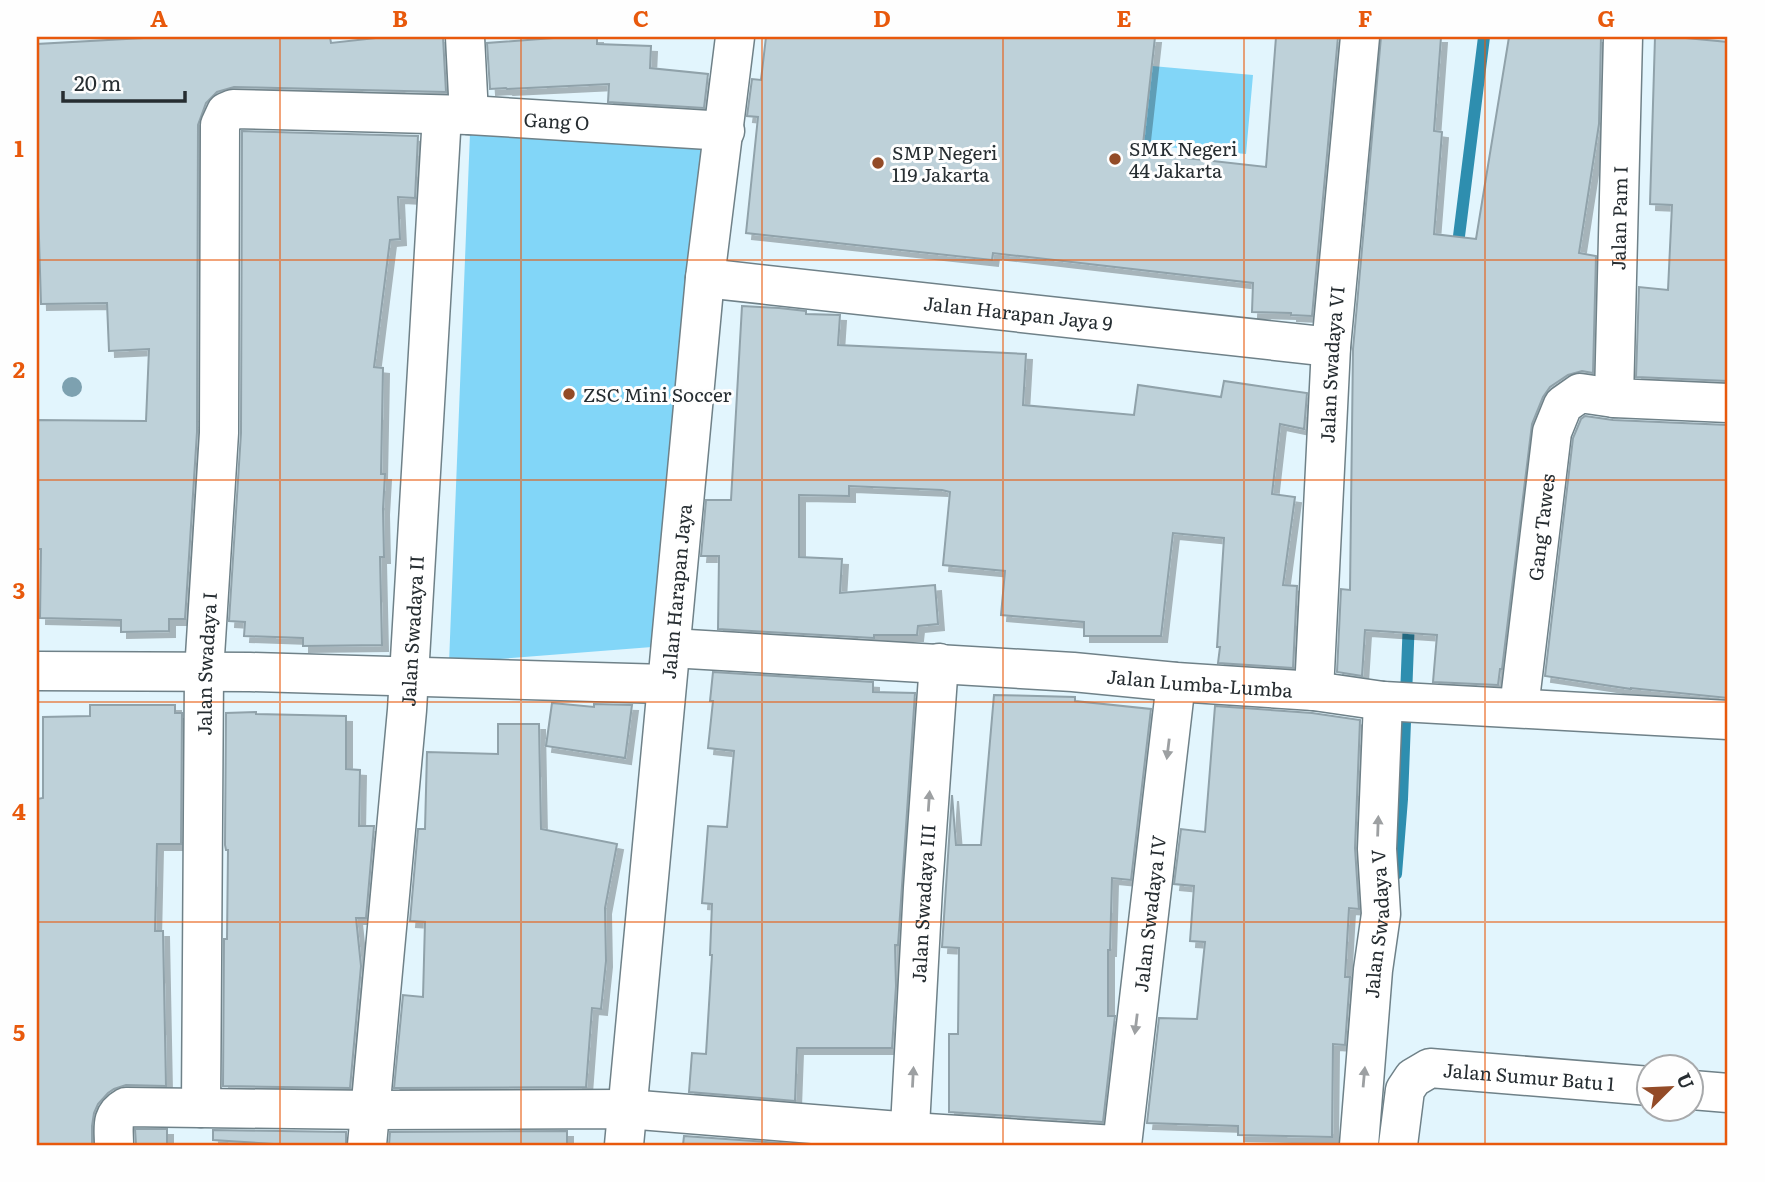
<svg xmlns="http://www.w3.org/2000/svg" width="1765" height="1182" viewBox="0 0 1765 1182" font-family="Literata,serif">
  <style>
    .green { fill: #82d6f8 }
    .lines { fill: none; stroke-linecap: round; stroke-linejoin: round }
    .stream { stroke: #2e8eaf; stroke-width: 12 }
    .building { fill: #bed1d9; stroke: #90a2aa; stroke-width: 2; filter: url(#shadow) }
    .street-casing { stroke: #6f8188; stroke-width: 41 }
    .street { stroke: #fff; stroke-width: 38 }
    .tree { fill: #7da1b0 }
    .oneway { fill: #9da0a2 }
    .grid { fill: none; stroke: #e8590c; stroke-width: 2; stroke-opacity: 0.55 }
    .poi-dot { fill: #934b27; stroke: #fefefe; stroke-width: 2.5 }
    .labels { text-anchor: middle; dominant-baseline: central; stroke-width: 6; stroke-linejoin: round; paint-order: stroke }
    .street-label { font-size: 19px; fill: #262d31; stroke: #fefefe }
    .poi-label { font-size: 19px; fill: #262d31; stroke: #fefefe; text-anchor: start }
    .neatline { fill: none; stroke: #e8590c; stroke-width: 2.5 }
    .grid-label { font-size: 23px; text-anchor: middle; font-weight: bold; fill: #e8590c }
  </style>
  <defs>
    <filter id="shadow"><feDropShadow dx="6" dy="6" stdDeviation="0" flood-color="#0004"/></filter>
  </defs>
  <rect width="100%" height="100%" fill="#e2f5fd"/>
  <path class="green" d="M1152 66 1253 75 1246 154 1143 145Z
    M470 133 704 142 652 647 449 663Z"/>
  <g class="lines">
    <path class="stream" d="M1457 252 1484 37
      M1396 874 1402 799 1409 619"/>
  </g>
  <path class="building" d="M143 37H330L331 43 385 37H443L446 92 234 87 217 92 206 103 198 125 197 432 185 619H169V631L121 632V620L40 618 41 549H37V420L146 421 149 349 109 351 107 303 41 304 37 173V44L143 38Z
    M567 37H597V44L651 46 650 68 708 74 704 108 608 102 609 84 507 89 506 88 490 89 487 43Z
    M766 37H1155L1142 153 1266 167 1276 37H1338L1312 316 1291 315V313L1252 312 1253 283 993 253 992 260 746 233 758 117 747 116 752 79 761 80Z
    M1381 37H1441L1434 131 1442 132 1434 234 1476 239 1509 37H1601L1599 124 1579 253 1596 256 1593 373 1582 371 1568 375 1550 387 1543 397 1532 424 1502 669H1500L1498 685 1433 682 1437 635 1365 630 1362 676 1337 672 1341 589 1350 590 1353 349Z
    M1655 37H1675L1728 42V381L1636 377 1639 287 1668 290 1672 205 1650 204Z
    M242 131 418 136 415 198 398 197 400 239 390 240 374 367 383 368 381 474H385L383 509 384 557H380L382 645 303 646V638L244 636 245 622 229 621 241 433Z
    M742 306 779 308 806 311V314L840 315 838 345 1026 354 1023 405 1134 415 1138 385 1221 397 1224 381 1307 393 1304 429 1280 424 1272 494 1295 497 1283 585 1297 586 1293 668 1218 663 1220 647H1217L1224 538 1173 533 1161 636H1084V622L1001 615 1005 571 943 565 950 492 942 490 849 486V496L799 495V557L842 559 840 593 935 585 938 624 918 626 917 635H874V638L718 629 719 556H701L706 500H731Z
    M1585 416 1613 420 1728 425V698L1631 688V689L1545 676 1573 438 1581 419Z
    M713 672 873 682V692L915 693 898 945H895L896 986 892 1048H797L795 1101 689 1092 692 1053 706 1054 712 955H710L712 904 702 903 708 826 727 827 734 751 708 748 713 701H710Z
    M994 695 1075 697V701L1151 709 1131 880 1112 878 1110 950H1108V1016H1115L1103 1122 949 1112V1034H958L959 948 942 947 952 795 956 845H981Z
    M552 703 594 707V704L632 705 625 758 546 746Z
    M90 705H175V713H182L181 844H157L155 931H163L166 1086 126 1085 114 1089 108 1093 98 1104 94 1113 92 1126V1145H37V799L43 798V717L90 716Z
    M1215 706 1312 713 1360 720 1355 848 1359 909 1349 908 1345 977H1350L1345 1045 1333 1044 1332 1137 1238 1135V1126L1147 1123 1159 1018 1197 1019 1205 942 1190 941 1194 886 1174 884 1181 829 1205 832Z
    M256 712V714L346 716V769L360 770 359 826H374L366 918H356L361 966 350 1088 223 1086 224 939H227L228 850H226L225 845 226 713Z
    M498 724H539L541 829 617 844 605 908 606 961 601 1009 592 1008 586 1087 394 1088 403 995 423 997 425 922 410 921 418 829H425L427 752 498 754Z
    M135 1129H167V1145H136Z
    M213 1130 346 1132V1145H289L213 1140Z
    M567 1131V1145H389L390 1132Z
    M684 1136 793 1144V1145H683Z"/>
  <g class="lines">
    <defs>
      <g id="street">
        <path d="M465 37 469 115"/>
        <path id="s1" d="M705 278 1331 347"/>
        <path id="s2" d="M1614 398 1623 37"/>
        <path id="s3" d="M671 648 1073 672 1176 682 1314 691 1383 701 1728 720"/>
        <path d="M37 671 250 672 666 684"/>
        <path id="s4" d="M1314 691 1331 347 1360 37"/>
        <path id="s5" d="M1519 708 1552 432 1563 405 1580 393 1614 398 1728 403"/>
        <path d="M1692 1090 1728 1093"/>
        <path d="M201 1108 371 1110 627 1109 911 1132 1115 1145"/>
        <path id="s6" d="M114 1145C114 1128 110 1116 126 1107L201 1108 204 672 219 433 220 125 226 112 233 109 469 115 725 131"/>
        <path id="s7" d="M367 1145 407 710 442 115"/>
        <path id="s8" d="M624 1145 705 278 735 37"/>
        <path id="s9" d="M909 1145 923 888 939 663"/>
        <path id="s10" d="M1122 1145 1176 682"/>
        <path id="s11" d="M1359 1145 1373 970 1381 914 1377 849 1383 701"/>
        <path id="s12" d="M1398 1145 1405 1090 1413 1078 1430 1068 1650 1086"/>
      </g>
    </defs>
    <use href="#street" class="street-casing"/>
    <use href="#street" class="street"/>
  </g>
  <circle class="tree" cx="72" cy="387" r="10"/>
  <defs><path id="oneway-solid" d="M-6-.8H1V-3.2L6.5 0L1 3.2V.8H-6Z" transform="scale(1.75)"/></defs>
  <g class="oneway">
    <use href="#oneway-solid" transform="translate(1168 749) rotate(97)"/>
    <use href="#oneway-solid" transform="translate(929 801) rotate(-86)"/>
    <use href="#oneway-solid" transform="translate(1378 826) rotate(-88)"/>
    <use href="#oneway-solid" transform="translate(1136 1024) rotate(97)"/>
    <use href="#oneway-solid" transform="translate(913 1077) rotate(-87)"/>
    <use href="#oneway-solid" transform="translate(1364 1077) rotate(-85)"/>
  </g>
  <path class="grid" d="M280 37V1145M521 37V1145M762 37V1145M1003 37V1145M1244 37V1145M1485 37V1145M37 260H1728M37 480H1728M37 702H1728M37 922H1728"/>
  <g class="poi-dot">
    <circle cx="1115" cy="159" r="7"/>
    <circle cx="878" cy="163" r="7"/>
    <circle cx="569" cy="394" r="7"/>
  </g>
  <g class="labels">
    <g class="street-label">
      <text stroke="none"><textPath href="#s6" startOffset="1447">Gang O</textPath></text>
      <text stroke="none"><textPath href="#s2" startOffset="180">Jalan Pam I</textPath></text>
      <text stroke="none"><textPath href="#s1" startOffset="315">Jalan Harapan Jaya 9</textPath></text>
      <text stroke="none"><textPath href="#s4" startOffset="327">Jalan Swadaya VI</textPath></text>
      <text stroke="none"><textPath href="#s5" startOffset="182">Gang Tawes</textPath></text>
      <text stroke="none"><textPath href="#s8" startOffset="556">Jalan Harapan Jaya</textPath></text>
      <text stroke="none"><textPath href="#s7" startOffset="516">Jalan Swadaya II</textPath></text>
      <text stroke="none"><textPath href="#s6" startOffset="562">Jalan Swadaya I</textPath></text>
      <text stroke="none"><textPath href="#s3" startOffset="530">Jalan Lumba-Lumba</textPath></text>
      <text stroke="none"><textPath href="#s9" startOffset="242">Jalan Swadaya III</textPath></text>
      <text stroke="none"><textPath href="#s10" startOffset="233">Jalan Swadaya IV</textPath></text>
      <text stroke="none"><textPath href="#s11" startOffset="222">Jalan Swadaya V</textPath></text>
      <text stroke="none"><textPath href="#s12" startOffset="189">Jalan Sumur Batu 1</textPath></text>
    </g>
    <g class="poi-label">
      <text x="1129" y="148">SMK Negeri<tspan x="1129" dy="22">44 Jakarta</tspan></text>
      <text x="892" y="152">SMP Negeri<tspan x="892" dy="22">119 Jakarta</tspan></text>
      <text x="583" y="394">ZSC Mini Soccer</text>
    </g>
  </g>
  <rect width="1765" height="1182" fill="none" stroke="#fefefe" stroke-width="77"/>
  <g transform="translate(1670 1088) rotate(66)"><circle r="33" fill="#fefefe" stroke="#a8aaac" stroke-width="2"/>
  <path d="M0-5L12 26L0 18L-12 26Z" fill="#934b27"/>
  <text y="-10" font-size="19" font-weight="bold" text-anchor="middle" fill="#262d31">U</text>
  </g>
  <path d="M63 91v10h122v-10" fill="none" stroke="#262d31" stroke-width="3.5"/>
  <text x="74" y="91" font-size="21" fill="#262d31" stroke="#fefefe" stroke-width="5" paint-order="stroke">20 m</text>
  <rect x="38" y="38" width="1688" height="1106" class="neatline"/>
  <g class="grid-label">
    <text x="159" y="27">A</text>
    <text x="400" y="27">B</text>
    <text x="641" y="27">C</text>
    <text x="882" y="27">D</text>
    <text x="1124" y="27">E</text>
    <text x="1365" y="27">F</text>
    <text x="1606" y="27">G</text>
    <text x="19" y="157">1</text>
    <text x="19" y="378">2</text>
    <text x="19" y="599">3</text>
    <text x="19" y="820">4</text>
    <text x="19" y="1041">5</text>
  </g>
</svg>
